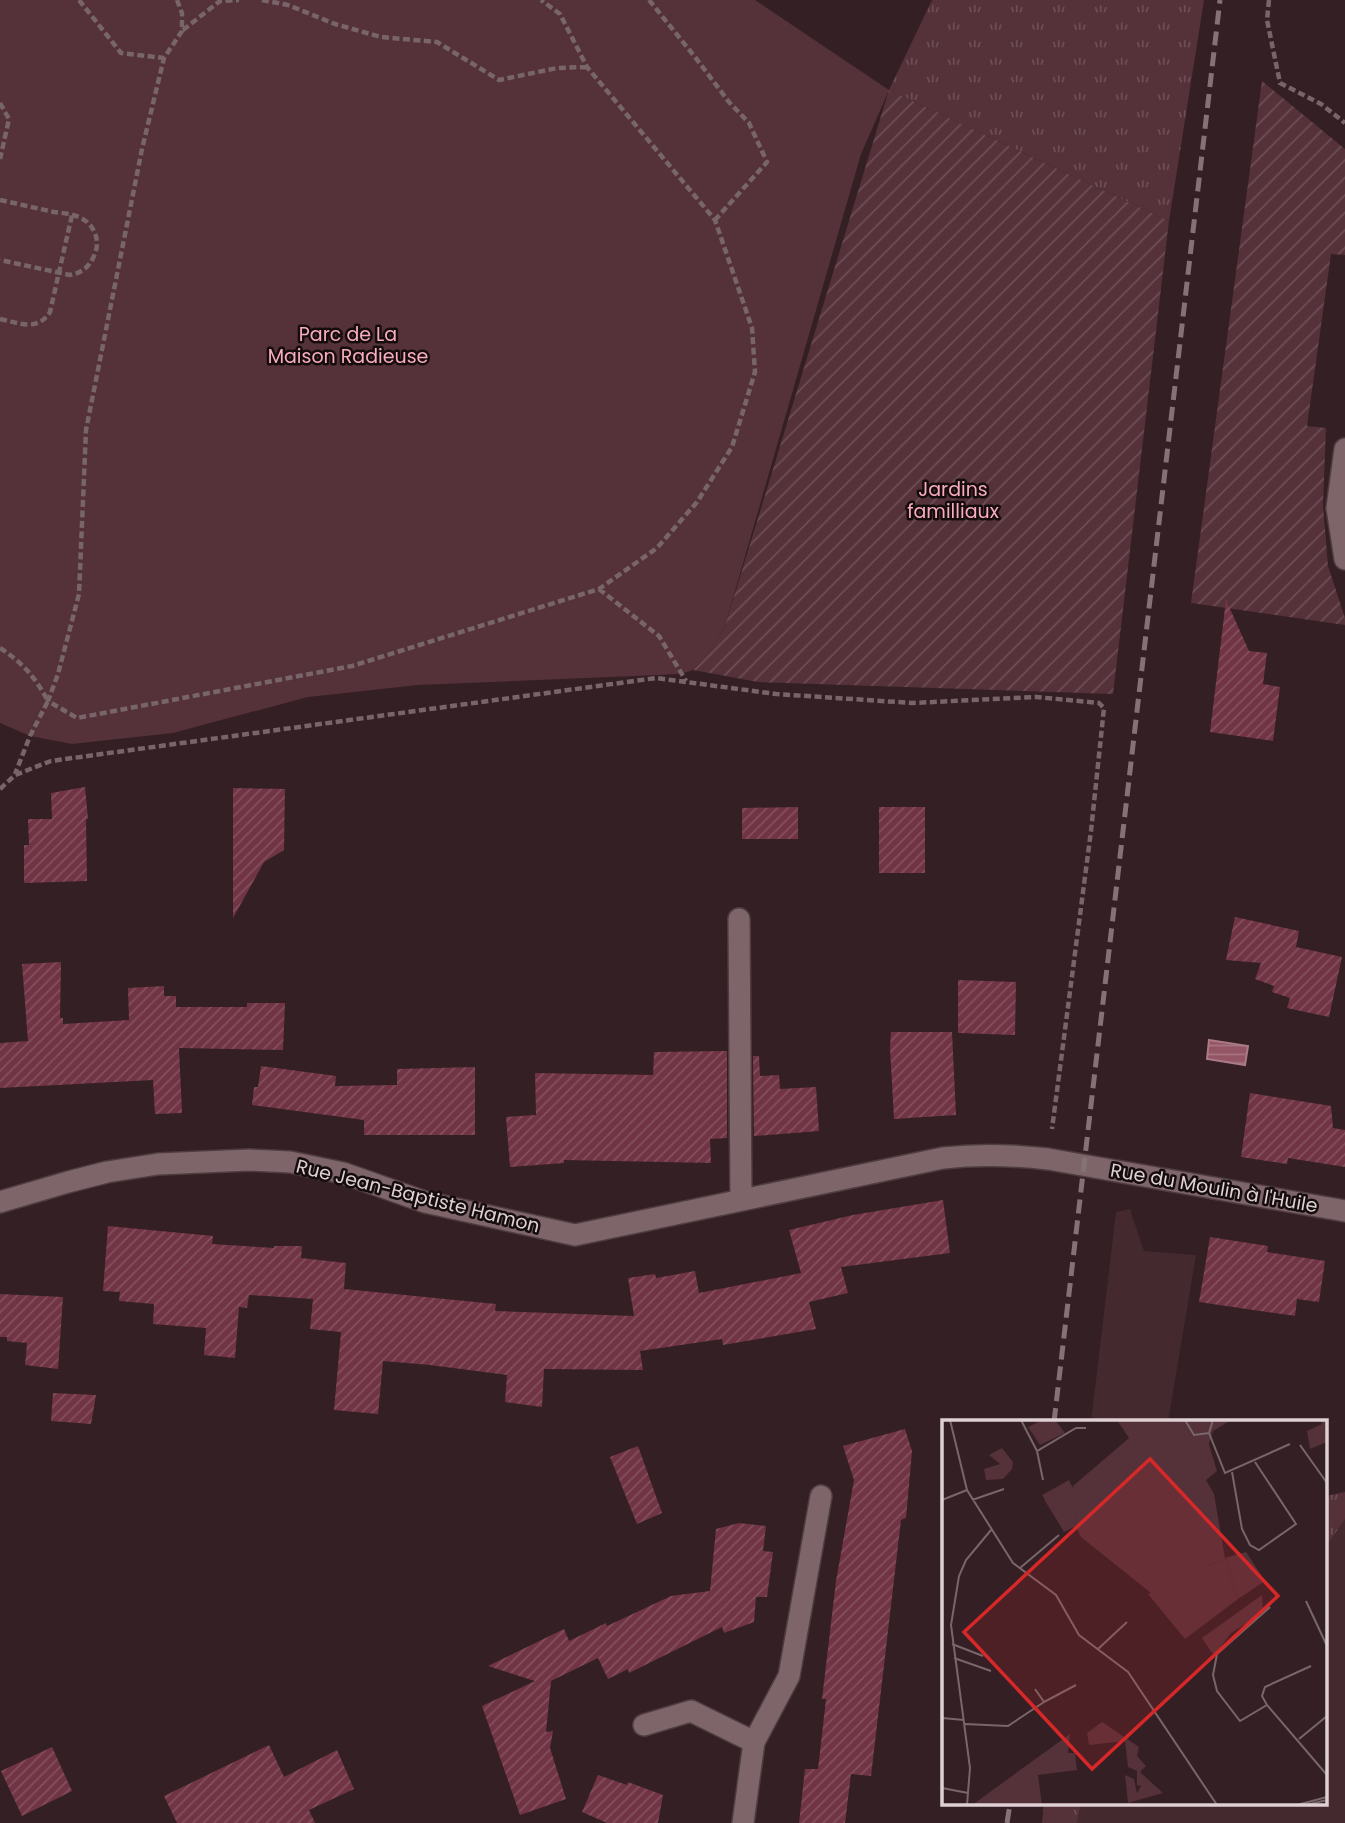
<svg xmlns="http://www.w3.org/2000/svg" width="1345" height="1823" viewBox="0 0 1345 1823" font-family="Poppins,sans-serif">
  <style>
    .built { fill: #44292f }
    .grass { fill: url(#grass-tufts) }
    .park { fill: #55313a }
    .garden { fill: url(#garden-furrows) }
    .water { fill: url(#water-rules); stroke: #aa7a86; stroke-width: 2 }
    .building { fill: url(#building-hatch) }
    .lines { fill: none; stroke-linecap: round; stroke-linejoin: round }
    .minor-casing { stroke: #4e3c40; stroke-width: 24 }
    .path { stroke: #78656a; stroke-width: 4.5; stroke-dasharray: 7 3.5; stroke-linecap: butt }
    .minor { stroke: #7e656a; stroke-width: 21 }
    .rail { stroke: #847276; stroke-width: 5; stroke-dasharray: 14 7; stroke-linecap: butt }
    .labels { text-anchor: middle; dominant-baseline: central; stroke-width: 5; stroke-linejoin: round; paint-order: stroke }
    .park-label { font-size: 19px; fill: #f9acbe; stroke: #150c0e }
    .street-label { font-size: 19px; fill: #ded0d3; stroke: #150c0e }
    .inset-road { fill: none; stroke: #78666a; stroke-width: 2 }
    .view { fill: #d62828; fill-opacity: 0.15; stroke: #d62828; stroke-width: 3.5 }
    .inset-edge { fill: none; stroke: #ded0d3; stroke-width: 3.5 }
  </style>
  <defs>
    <pattern id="grass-tufts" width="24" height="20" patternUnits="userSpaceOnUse" patternTransform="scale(1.75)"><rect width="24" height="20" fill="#55313a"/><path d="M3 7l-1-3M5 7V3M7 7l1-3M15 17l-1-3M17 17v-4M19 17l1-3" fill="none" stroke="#6d4e56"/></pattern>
    <pattern id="garden-furrows" width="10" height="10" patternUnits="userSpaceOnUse" patternTransform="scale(1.75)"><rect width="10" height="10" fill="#55313a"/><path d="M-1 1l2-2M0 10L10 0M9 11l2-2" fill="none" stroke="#6d4e56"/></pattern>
    <pattern id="water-rules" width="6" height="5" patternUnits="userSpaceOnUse" patternTransform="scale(1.75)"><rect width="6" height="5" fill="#945565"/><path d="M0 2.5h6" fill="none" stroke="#a77481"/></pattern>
    <pattern id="building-hatch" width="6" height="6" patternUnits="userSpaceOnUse" patternTransform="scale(1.75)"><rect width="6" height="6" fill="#703444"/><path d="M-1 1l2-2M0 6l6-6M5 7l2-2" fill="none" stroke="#84505e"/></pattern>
  </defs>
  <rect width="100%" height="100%" fill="#341f24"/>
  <path class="built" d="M1130 1209 1144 1251 1196 1255 1168 1422H1091L1116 1212Z
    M1345 1492V1823H1042L1044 1804H1326V1496Z"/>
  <path class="grass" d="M932 0H1204L1169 221 889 90Z
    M1345 1492V1519L1326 1546V1496Z
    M1044 1804H1080L1077 1823H1042Z"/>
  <path class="park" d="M0 0H755L889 90 861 154 725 626C717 639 707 660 694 669 685 675 669 674 659 675L418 685 308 697 173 733 72 744 30 736 0 723Z"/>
  <path class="garden" d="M1262 81 1345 149V255L1331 254 1307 426 1326 428 1323 505 1328 566 1345 618V625L1191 603Z
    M889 90 1169 221 1113 694 758 682 693 670 710 651 725 626Z"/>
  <path class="water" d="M1209 1040 1248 1046 1245 1065 1207 1059Z"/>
  <path class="building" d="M1226 600 1249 651 1267 653 1263 684 1280 687 1273 741 1210 732Z
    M85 787 88 819H86L87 881 24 883V845H29L28 819H52L51 793Z
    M233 788 285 789 284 850 264 862 233 918Z
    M798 807V839H742V808Z
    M879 807H925V873H879Z
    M1235 917 1299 931 1296 947 1342 957 1329 1017 1287 1008 1290 998 1272 992 1274 986 1255 979 1261 963 1226 960Z
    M61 962 60 1018H63V1024L129 1020 128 988 164 986V996H176V1007H247V1003H285L283 1050 179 1048 182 1113 155 1114 153 1080 0 1088V1043L28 1041 22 964Z
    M958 980 1016 982 1015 1035 958 1033Z
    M891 1032H952L956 1115 894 1119 890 1048Z
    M727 1051V1138L710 1139 711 1163 564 1160V1163L510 1167 506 1117 536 1115 535 1073 653 1075 654 1052Z
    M753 1056H759L760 1076 779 1075 780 1089 816 1087 819 1131 754 1136Z
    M261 1066 336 1076 335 1086 397 1085V1069L475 1067V1135H364V1120L252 1105 254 1087H258Z
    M1250 1093 1331 1106 1333 1128 1345 1130V1167L1288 1158 1287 1164 1241 1157Z
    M943 1200 950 1253 841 1267 848 1293 809 1302 816 1329 723 1345 722 1339 640 1351 643 1370 544 1369 542 1407 505 1402 507 1375 430 1365 383 1361 378 1414 334 1410 341 1332 310 1329 313 1299 249 1295 247 1308 239 1307 235 1358 204 1355 206 1328 153 1324 154 1304 119 1301 120 1292 103 1291 108 1226 213 1236 212 1244 274 1248V1246H302L301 1258 346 1263 344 1289 496 1304 495 1311 634 1316 628 1278 655 1274 656 1278 695 1271 699 1293 801 1273 789 1230 853 1215Z
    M1210 1237 1268 1246 1267 1252 1325 1261 1319 1302 1297 1299 1295 1316 1199 1302Z
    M0 1294 63 1297 58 1369 25 1365 27 1343 7 1341V1337H0Z
    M53 1393 96 1395 91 1424 51 1421Z
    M905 1429 912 1451 906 1518 901 1520 871 1776 851 1774 845 1823H799L805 1769H818L826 1699H822L836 1581 854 1480 843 1446Z
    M638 1446 662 1513 637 1524 610 1457Z
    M739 1523 766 1526 763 1551 773 1552 767 1597H756L754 1622 724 1633 722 1627 629 1673 628 1669 608 1679 598 1658 551 1681 546 1732 553 1731 550 1748 566 1799 520 1815 482 1706 535 1681 488 1666 564 1629 569 1641 606 1623 607 1626 671 1596 710 1591 716 1529Z
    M269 1745 284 1777 337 1750 354 1789 309 1810 315 1823H177L164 1796Z
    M52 1747 72 1791 22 1816 1 1771Z
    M598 1775 627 1785 628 1782 663 1795 658 1823H607L582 1812Z"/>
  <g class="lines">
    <defs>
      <path id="minor" d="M1345 449 1337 508 1345 559
        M739 919 741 1200
        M0 1202 68 1182 107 1172 158 1164 249 1160 290 1162 343 1173 425 1202 575 1235 943 1158C979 1154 1013 1155 1048 1159L1345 1211
        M644 1725 691 1711 754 1742 743 1823
        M754 1742 789 1676 821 1496"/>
    </defs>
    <use href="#minor" class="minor-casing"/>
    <path class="path" d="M79 0 121 53 164 58
      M177 0 182 13V31L164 58 142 149 86 430 79 594 58 674 48 701 77 718 352 666 599 589 657 548 697 502 732 447 755 372 752 328 715 220 587 67 560 14 541 0
      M262 0 288 5 335 24 381 37 437 42 499 80 557 68 587 67
      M649 0 695 57 729 102 749 123 767 162 715 220
      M1269 0 1267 20 1280 83 1321 104 1345 123
      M183 30 220 1 239 0
      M0 103 9 119 0 159
      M0 200C18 204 36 208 54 212 63 213 73 214 81 218 95 225 101 242 94 256 89 267 82 273 70 275L0 260
      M0 319C20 323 37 332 50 312L72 215
      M599 589 659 636 686 681
      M0 648C23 663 35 677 48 701L30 736 15 774
      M0 789 15 775 51 761 656 678 776 694 912 703 1036 697 1099 703 1104 708 1091 831 1052 1129"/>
    <use href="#minor" class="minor"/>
    <path class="rail" d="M1054 1422 1220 0
      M1007 1823 1010 1804"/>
  </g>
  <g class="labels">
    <g class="park-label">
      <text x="348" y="334">Parc de La<tspan x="348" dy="22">Maison Radieuse</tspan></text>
      <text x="953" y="489">Jardins<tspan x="953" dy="22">familliaux</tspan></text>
    </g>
    <g class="street-label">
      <text transform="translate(1214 1188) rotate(10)">Rue du Moulin à l'Huile</text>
      <text transform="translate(418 1196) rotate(14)">Rue Jean-Baptiste Hamon</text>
    </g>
  </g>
  <g transform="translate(942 1420)">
    <rect width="385" height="385" fill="#341f24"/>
    <path d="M100 0H113L123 13 98 25 86 7ZM378 0H385V22L368 29 365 11 380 4ZM127 60 133 72 134 106 122 112 100 75ZM304 132 323 161 296 179 283 138ZM160 302 197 327 195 336 204 346 198 352 221 373 186 383 183 355 192 359 195 373 199 366 195 365V351L186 347 183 321 147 325 145 313ZM128 314 126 333H133L135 350 96 355 100 385H30Z" fill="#55313a"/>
    <path d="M60 28 71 42 70 49 61 59 44 60 42 49 58 44 47 35Z" fill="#55313a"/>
    <path d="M175 0H289L271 11 267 24 275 51 264 60 272 74 283 138 209 173 139 117 134 106 131 66 187 18Z" fill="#55313a"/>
    <path d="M115 74 132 103 121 109 103 81ZM283 138 296 179 243 219 206 174ZM320 175 321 193 289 213 272 236 260 218Z" fill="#55313a"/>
    <path class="inset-road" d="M8 0 25 70 71 143 114 175 137 215 186 252 275 385M79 0 95 31 134 8H144M243 0 252 15 267 13M271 0 267 13 283 53 348 24M358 25 385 63M95 31 101 60M290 52 300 109 308 125 317 130 354 104 313 42M0 80 25 70M30 80 62 69M78 148 117 115M364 181 385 226M328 187 275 234 271 255 275 271 298 301 325 285 385 355M10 224 41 236M156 229 185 202M12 238 49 251M102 282 134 265M325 285 320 276 323 267 369 246M0 298 22 300M23 304 66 306 102 282 93 269M357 319 385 296M0 368 26 373M25 385 28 348 9 205 17 156 24 140 49 110M355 385 385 377M364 385 385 380"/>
    <path class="view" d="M208 39 336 176 150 349 22 212Z"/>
    <rect width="385" height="385" class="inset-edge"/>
  </g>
</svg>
